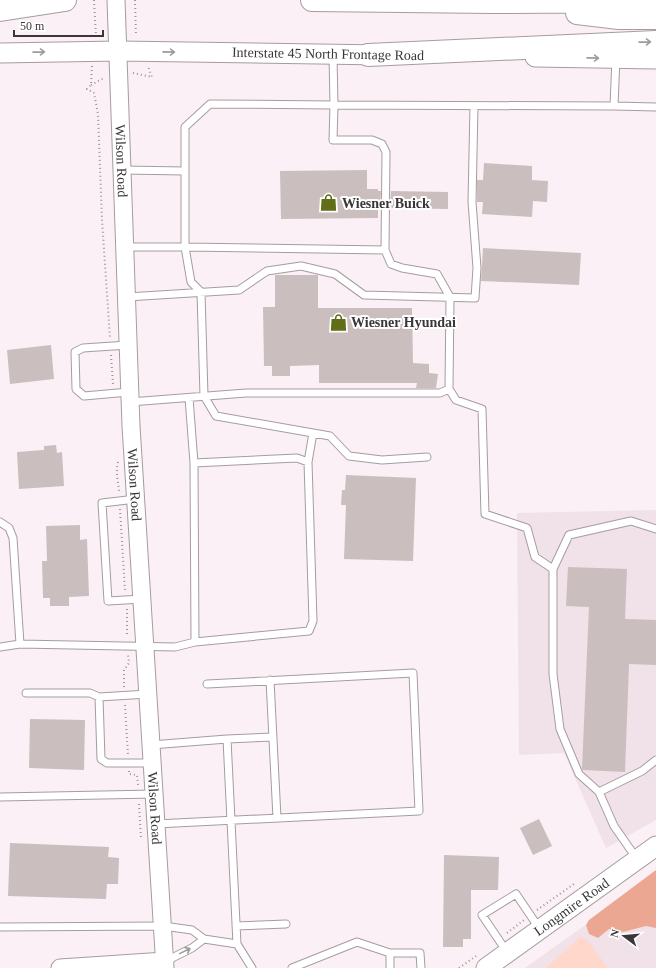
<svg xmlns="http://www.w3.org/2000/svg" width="656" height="968" viewBox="0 0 656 968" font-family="Georgia,serif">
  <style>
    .built { fill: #f1e1e9 }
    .green { fill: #ffd7cb }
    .forest { fill: #eca792 }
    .building { fill: #cabebf }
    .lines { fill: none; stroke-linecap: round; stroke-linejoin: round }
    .service-casing { stroke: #a59ca1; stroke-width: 9 }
    .tertiary-casing { stroke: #a59ca1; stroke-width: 19 }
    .secondary-casing { stroke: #a59ca1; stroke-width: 21 }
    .motorway-casing { stroke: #a59ca1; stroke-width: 24 }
    .path { stroke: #9d9599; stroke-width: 2; stroke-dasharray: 1 3; stroke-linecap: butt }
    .service { stroke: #fff; stroke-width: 7 }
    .tertiary { stroke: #fff; stroke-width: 17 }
    .secondary { stroke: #fff; stroke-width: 19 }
    .motorway { stroke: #fff; stroke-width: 22 }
    .oneway { stroke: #9d9b9c }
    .labels { text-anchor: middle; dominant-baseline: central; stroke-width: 4; stroke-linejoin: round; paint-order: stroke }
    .street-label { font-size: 14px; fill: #3b3739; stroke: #fff }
    .poi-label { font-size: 14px; font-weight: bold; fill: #3b3739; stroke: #fff; text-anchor: start }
  </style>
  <rect width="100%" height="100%" fill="#faf0f5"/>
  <path class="built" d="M656 510V820L606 848 564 753 519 755 517 513Z
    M656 874V968H525L629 894Z"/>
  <path class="green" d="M580 937 586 939 608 968H546Z"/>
  <path class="forest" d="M656 870V928L646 926 623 932 609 929 598 938 589 934 586 925 589 920Z"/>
  <path class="building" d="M484 163 532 166V180L548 181 547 202 533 201 532 217 482 214 483 202H477V180H483Z
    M367 170V189H378V191H381L380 208H378V218L281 219 280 171Z
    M391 191 448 192V209L390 208Z
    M483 248 581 253 579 285 481 281Z
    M275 275H318V308H412L413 363 429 364V373L438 374 436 388H416L417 383H319V365L290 366V376H272V366H264L263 307H275Z
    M51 345 54 379 10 384 7 350Z
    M56 445 57 453 62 452 64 486 19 489 17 452 44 450V446Z
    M346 475 416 478 413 561 344 559 346 505H341L342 490H345Z
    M80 525V540L87 539 89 596 69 597V606H50V598H43L42 561H47L46 526Z
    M568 567 627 569 625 619 656 620V665L629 664 625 772 583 770 582 769 589 607 566 606Z
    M30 719 85 720 84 770 29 768Z
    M539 819 552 846 533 855 520 828Z
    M10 843 109 847 108 857 119 858 118 884H107L106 899 8 896Z
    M444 855 499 857 498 890H471V939H463V947H443Z"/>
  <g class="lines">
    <defs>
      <path id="service" d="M614 106 656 107
        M123 170 185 171V247H125
        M185 171V127L210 104 334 105 333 56
        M127 297 239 290 267 271 301 266 335 274 364 295 475 298 477 268 472 202 474 106
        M128 345 83 348 75 352 76 389 84 396 129 392
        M449 389 456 400 482 409 485 514 527 528 535 557 553 569V674L560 729 579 774 599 792 614 826 637 859
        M189 398 194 463
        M130 402 246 393H440L449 389 450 297 437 274 402 268 391 264 385 250
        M427 457 382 460 349 456 330 436 216 416 204 396 201 292 191 282 185 247 385 250 386 152 382 144 372 140H333L334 105 614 106 616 58
        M136 499 102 503 108 601 142 599
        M0 522 9 528 13 538 20 644
        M553 569 569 535 631 521 656 529
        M195 642 194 463 297 458 308 462
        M0 647 20 644 175 647 195 642 309 631 313 621 308 462 313 433
        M270 680 277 818
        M26 693H90L99 697
        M148 694 99 697 101 759 107 763H152
        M151 745 227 739
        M599 792 642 771 656 760
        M0 797 154 794
        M156 824 419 811 413 673 207 684
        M236 926 286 924
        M0 927 163 926 192 930 204 939 237 944 252 968
        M237 944 227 739 273 737
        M507 952 482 915 516 894 539 928
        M166 961 192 948 204 939
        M292 968 357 942 390 953
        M390 968V953H420L421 968"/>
      <g id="tertiary">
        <path id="s1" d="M116 0 131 426 165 968"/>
        <path d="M60 968 165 961"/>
      </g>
      <g id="secondary">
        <path d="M0 53 119 51 383 55"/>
        <path d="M535 57 656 59"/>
        <path id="s2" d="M486 968 656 846"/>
      </g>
      <path id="motorway" d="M312 0 492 2 656 1
        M0 10 65 0
        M577 13 619 18H656
        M368 55 656 42"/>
    </defs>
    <use href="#service" class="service-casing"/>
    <use href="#tertiary" class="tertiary-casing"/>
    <use href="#secondary" class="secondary-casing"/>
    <use href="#motorway" class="motorway-casing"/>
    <path class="path" d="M94 0 96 36
      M135 0 136 36
      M92 66 91 85 87 89 94 93 98 114 102 220 110 338
      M133 73 152 77 148 66
      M91 85 104 78
      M111 355 113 384
      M118 462C115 474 119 482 119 493
      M120 509 125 591
      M127 609V637
      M124 687V670L129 663 128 655
      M125 705 128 755
      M129 771V774L137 775 138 785
      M139 804 141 839
      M537 910 574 884
      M507 933 524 920
      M459 968 476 956"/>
    <use href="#service" class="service"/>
    <use href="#tertiary" class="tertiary"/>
    <use href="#secondary" class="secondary"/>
    <use href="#motorway" class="motorway"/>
  </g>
  <defs><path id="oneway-shaft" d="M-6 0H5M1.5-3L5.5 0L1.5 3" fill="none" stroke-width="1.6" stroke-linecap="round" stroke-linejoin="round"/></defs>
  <g class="oneway">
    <use href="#oneway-shaft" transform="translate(645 42) rotate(-1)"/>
    <use href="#oneway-shaft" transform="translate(39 52) rotate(-1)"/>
    <use href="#oneway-shaft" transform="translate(169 52) rotate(1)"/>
    <use href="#oneway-shaft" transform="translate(593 58) rotate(1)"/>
    <use href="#oneway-shaft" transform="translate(185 951) rotate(-26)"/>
  </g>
  <defs>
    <symbol id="shop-bare" viewBox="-9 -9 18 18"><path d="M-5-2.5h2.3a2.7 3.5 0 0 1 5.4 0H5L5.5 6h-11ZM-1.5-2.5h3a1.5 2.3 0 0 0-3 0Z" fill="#616e18" stroke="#fff" stroke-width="2.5" paint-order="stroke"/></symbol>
  </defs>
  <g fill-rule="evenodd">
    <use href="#shop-bare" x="316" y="190" width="25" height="25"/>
    <use href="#shop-bare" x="326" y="310" width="25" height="25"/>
  </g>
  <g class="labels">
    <g class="street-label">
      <text transform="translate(328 54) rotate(1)">Interstate 45 North Frontage Road</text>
      <text stroke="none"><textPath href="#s1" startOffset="161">Wilson Road</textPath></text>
      <text stroke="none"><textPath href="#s1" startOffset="485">Wilson Road</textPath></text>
      <text stroke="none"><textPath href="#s1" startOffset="809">Wilson Road</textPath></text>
      <text stroke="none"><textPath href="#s2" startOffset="105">Longmire Road</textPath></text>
    </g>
    <g class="poi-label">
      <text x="342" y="203">Wiesner Buick</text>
      <text x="351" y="322">Wiesner Hyundai</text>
    </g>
  </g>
  <g transform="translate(624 936) rotate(286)" stroke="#ffffff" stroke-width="3" paint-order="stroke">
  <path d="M0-3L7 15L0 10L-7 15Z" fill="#3b3739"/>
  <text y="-6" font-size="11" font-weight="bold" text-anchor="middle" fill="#3b3739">N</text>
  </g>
  <path d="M14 30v6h89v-6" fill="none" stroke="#3b3739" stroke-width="2"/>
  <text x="20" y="30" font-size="12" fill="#3b3739" stroke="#ffffff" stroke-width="3" paint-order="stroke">50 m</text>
</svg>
